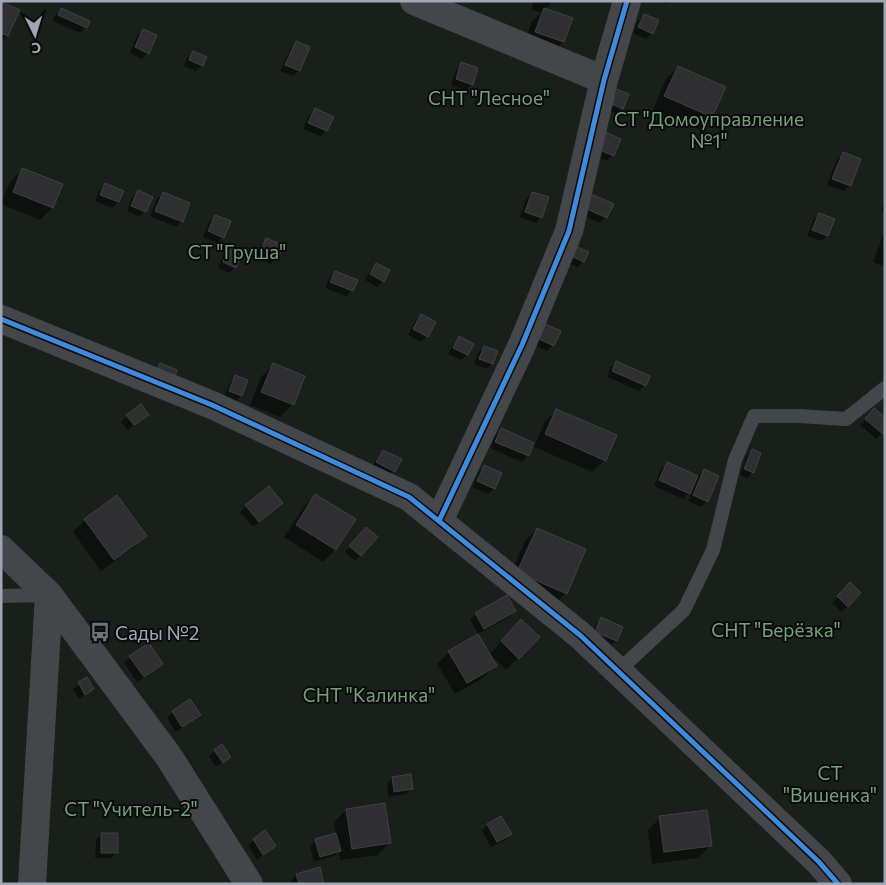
<svg xmlns="http://www.w3.org/2000/svg" width="886" height="885" viewBox="0 0 886 885" font-family="Commissioner,sans-serif">
  <style>
    .green { fill: #19201a }
    .shadow { fill: #0007 }
    .building { fill: #2f2f31; stroke: #3f4145 }
    .lines { fill: none; stroke-linecap: round; stroke-linejoin: round }
    .lane { stroke: #45464a; stroke-width: 14 }
    .street { stroke: #45464a; stroke-width: 28 }
    .cycleway-casing { stroke: #0b0b0d; stroke-width: 8 }
    .cycleway { stroke: #408adc; stroke-width: 5 }
    .labels { text-anchor: middle; dominant-baseline: central; stroke-width: 4; stroke-linejoin: round; paint-order: stroke }
    .park-label { font-size: 19px; fill: #75a178; stroke: #0b0b0d }
    .poi-label { font-size: 19px; fill: #a0a6b4; stroke: #0b0b0d; text-anchor: start }
  </style>
  <rect width="100%" height="100%" fill="#111"/>
  <path class="green" d="M1 1H885V884H1Z"/>
  <path class="shadow" d="M442 1H461L456 6Z
    M534 1H553L545 9 563 42 551 54 524 44 532 21 541 13 531 9Z
    M660 1H670L667 4Z
    M1 4 18 11 7 36 1 41Z
    M61 9 86 27 80 33 53 21 55 15Z
    M644 15 652 33 646 39 633 33 638 21Z
    M143 31 148 53 142 59 130 53 137 36Z
    M296 43 309 48 299 70 293 76 280 71 291 48Z
    M193 52 202 65 196 71 184 66 187 58Z
    M462 64 472 84 466 90 451 85 456 70Z
    M678 67 711 116 699 129 653 109 666 79Z
    M627 95 622 108 616 114 604 109Z
    M315 110 326 131 320 136 303 129 309 116Z
    M595 149 611 156 607 161 593 155Z
    M843 153 850 185 844 191 827 185 837 159Z
    M23 169 52 208 40 220 1 204 10 182Z
    M105 185 122 192 118 202 112 208 95 201 99 191Z
    M138 192 145 211 140 217 127 211 132 198Z
    M163 193 182 221 176 227 150 216 157 199Z
    M532 193 541 217 535 223 520 217 526 199Z
    M885 200V212L881 210Z
    M585 201 606 217 600 223 580 214Z
    M819 214 827 236 821 241 807 236 813 220Z
    M215 216 223 237 217 243 203 237 209 222Z
    M884 232H885V267L873 262Z
    M266 240 276 258 271 264 255 258 260 246Z
    M229 249 235 267 229 273 218 268 224 254Z
    M570 253 583 262 577 267 566 262Z
    M376 264 383 281 377 287 365 280 371 270Z
    M335 272 352 291 346 296 325 288 329 278Z
    M421 315 434 322 427 336 421 342 408 335 415 321Z
    M538 330 553 345 547 351 532 344Z
    M459 337 472 344 467 355 461 360 448 354 454 343Z
    M484 347 492 363 487 369 474 364 478 353Z
    M616 362 645 385 639 391 607 377 610 368Z
    M273 365 304 377 292 405 280 417 250 405 261 377Z
    M236 376 246 381 241 396 235 402 224 397 230 382Z
    M557 410 605 460 592 472 532 446 528 456 522 462 490 448 495 436 501 430 535 445 545 422Z
    M147 414 128 430 121 422 127 416Z
    M869 415 885 430 876 439 860 425Z
    M383 451 394 471 388 477 371 468 378 457Z
    M752 451 753 472 747 478 740 475 746 457Z
    M667 463 698 477 704 470 707 501 701 507 688 501 693 489 683 499 654 486 661 469Z
    M484 466 494 488 488 494 472 487 479 472Z
    M316 495 335 550 323 562 284 537 303 508Z
    M246 506 275 509 253 527 240 512Z
    M85 520 145 536 133 548 101 571 73 532Z
    M537 529 566 593 554 605 506 584 525 541Z
    M360 534V555L355 561 345 552Z
    M850 584 860 593 842 612 832 603Z
    M514 611 509 617 478 634 470 620 476 614Z
    M602 618 622 627 616 641 610 646 590 638 596 624Z
    M509 633 518 658 506 670 490 654Z
    M449 652 495 666 483 678 455 694 437 664Z
    M130 657 162 664 137 682 124 663Z
    M87 679 93 689 79 699 73 689Z
    M173 712 199 715 176 732 167 718Z
    M215 750 230 757 216 767 209 756Z
    M392 778 412 788 406 794 388 797 387 784Z
    M346 810 390 842 378 855 340 860 339 852 334 856 314 862 310 846 316 840 336 834 334 822Z
    M501 817 510 834 505 840 491 847 482 831 487 825Z
    M660 818 710 846 698 858 652 864 648 830Z
    M265 832 274 846 257 860 248 845Z
    M101 834 117 852 111 858H95L96 840Z
    M296 875 323 884H291V881Z"/>
  <path class="building" d="M1 2 20 10 8 36 1 33Z
    M61 8 90 21 87 28 58 15Z
    M544 8 573 18 564 42 535 32Z
    M644 14 659 20 653 34 638 27Z
    M143 29 157 35 149 54 135 47Z
    M296 41 310 47 300 71 285 65Z
    M193 51 207 57 203 66 189 60Z
    M461 62 478 68 473 85 456 79Z
    M678 66 726 87 712 117 664 96Z
    M616 89 629 94 623 109 609 103Z
    M315 108 334 117 327 131 308 123Z
    M605 132 621 139 614 156 598 149Z
    M843 152 861 159 851 186 832 179Z
    M22 168 63 184 53 208 13 192Z
    M105 183 124 191 119 202 100 195Z
    M138 190 153 197 146 212 131 206Z
    M163 192 190 203 183 222 155 211Z
    M532 192 549 197 542 218 525 212Z
    M591 194 614 204 607 218 585 208Z
    M819 213 835 219 828 236 812 230Z
    M215 215 231 221 224 238 208 231Z
    M266 238 283 245 278 259 260 252Z
    M575 246 589 252 584 262 571 256Z
    M229 247 243 253 236 268 223 262Z
    M376 263 390 270 384 282 370 274Z
    M335 271 358 280 353 291 330 282Z
    M421 314 436 322 428 337 413 329Z
    M543 323 561 331 554 346 537 338Z
    M459 336 474 344 468 355 453 348Z
    M484 346 498 351 493 364 479 359Z
    M616 361 650 376 646 386 612 371Z
    M160 363 177 370 173 382 155 374Z
    M273 363 305 376 294 405 261 392Z
    M235 375 248 380 242 396 229 391Z
    M141 404 149 415 134 425 126 415Z
    M874 408 885 417V431L883 434 865 419Z
    M556 409 617 435 606 461 545 434Z
    M501 428 534 443 529 456 495 442Z
    M752 449 761 453 754 473 744 469Z
    M383 450 402 459 395 472 376 462Z
    M667 462 698 476 690 494 659 480Z
    M484 465 502 473 495 489 477 481Z
    M704 469 719 476 708 502 693 495Z
    M269 486 283 503 259 522 245 505Z
    M315 494 356 519 336 550 296 525Z
    M117 495 147 536 114 560 84 519Z
    M366 527 378 537 361 556 349 546Z
    M537 528 586 549 567 594 517 572Z
    M850 582 861 593 848 607 837 596Z
    M507 595 516 611 484 629 475 613Z
    M601 617 623 627 617 641 595 632Z
    M521 619 540 637 519 659 501 641Z
    M478 634 497 666 467 683 448 651Z
    M149 643 163 664 144 677 129 656Z
    M87 677 94 689 85 695 78 682Z
    M190 699 201 715 182 727 172 711Z
    M222 744 231 757 223 763 214 750Z
    M411 774 413 789 394 792 392 777Z
    M385 803 391 843 352 849 346 809Z
    M707 810 712 846 664 852 659 816Z
    M501 816 512 834 497 842 487 824Z
    M265 830 276 846 263 855 253 839Z
    M101 833H118V853H101Z
    M336 833 341 851 320 857 315 839Z
    M320 867 324 884H299L296 874Z"/>
  <g class="lines">
    <path class="lane" d="M1 596 48 595
      M618 671 684 610 713 550 735 460 754 416H799L846 419 885 388"/>
    <path class="street" d="M414 1 604 80
      M1 319 212 405 409 497 581 636 819 862 838 884
      M439 521 522 345 569 231 604 80 627 1
      M1 549 49 595 169 757 249 884
      M32 884 49 595"/>
    <defs>
      <path id="cycleway" d="M1 319 212 405 409 497 581 636 819 862 838 884
        M439 521 522 345 569 231 604 80 627 1"/>
    </defs>
    <use href="#cycleway" class="cycleway-casing"/>
    <use href="#cycleway" class="cycleway"/>
  </g>
  <defs>
    <symbol id="bus-bare" viewBox="-9 -9 18 18"><path d="M-5-6H5V4H4V6H2V4H-2V6H-4V4H-5ZM-3.5-4V0h7V-4ZM-3.5 1.2v1.5H-2V1.2ZM2 1.2v1.5H3.5V1.2Z" fill="#6e727b" stroke="#0b0b0d" stroke-width="2.5" paint-order="stroke"/></symbol>
  </defs>
  <g fill-rule="evenodd">
    <use href="#bus-bare" x="86" y="618" width="28" height="28"/>
  </g>
  <g class="labels">
    <g class="park-label">
      <text x="489" y="97">СНТ "Лесное"</text>
      <text x="709" y="118">СТ "Домоуправление<tspan x="709" dy="22">№1"</tspan></text>
      <text x="237" y="251">СТ "Груша"</text>
      <text x="776" y="629">СНТ "Берёзка"</text>
      <text x="369" y="694">СНТ "Калинка"</text>
      <text x="830" y="772">СТ<tspan x="830" dy="22">"Вишенка"</tspan></text>
      <text x="131" y="808">СТ "Учитель-2"</text>
    </g>
    <g class="poi-label">
      <text x="115" y="632">Сады №2</text>
    </g>
  </g>
  <rect width="886" height="885" fill="none" stroke="#a0a6b4" stroke-width="5"/>
  <g transform="translate(35 35) rotate(175)" stroke="#0b0b0d" stroke-width="4" paint-order="stroke">
  <path d="M0-4L9 19L0 12L-9 19Z" fill="#a0a6b4"/>
  <text y="-8" font-size="14" font-weight="bold" text-anchor="middle" fill="#a0a6b4">С</text>
  </g>
</svg>
